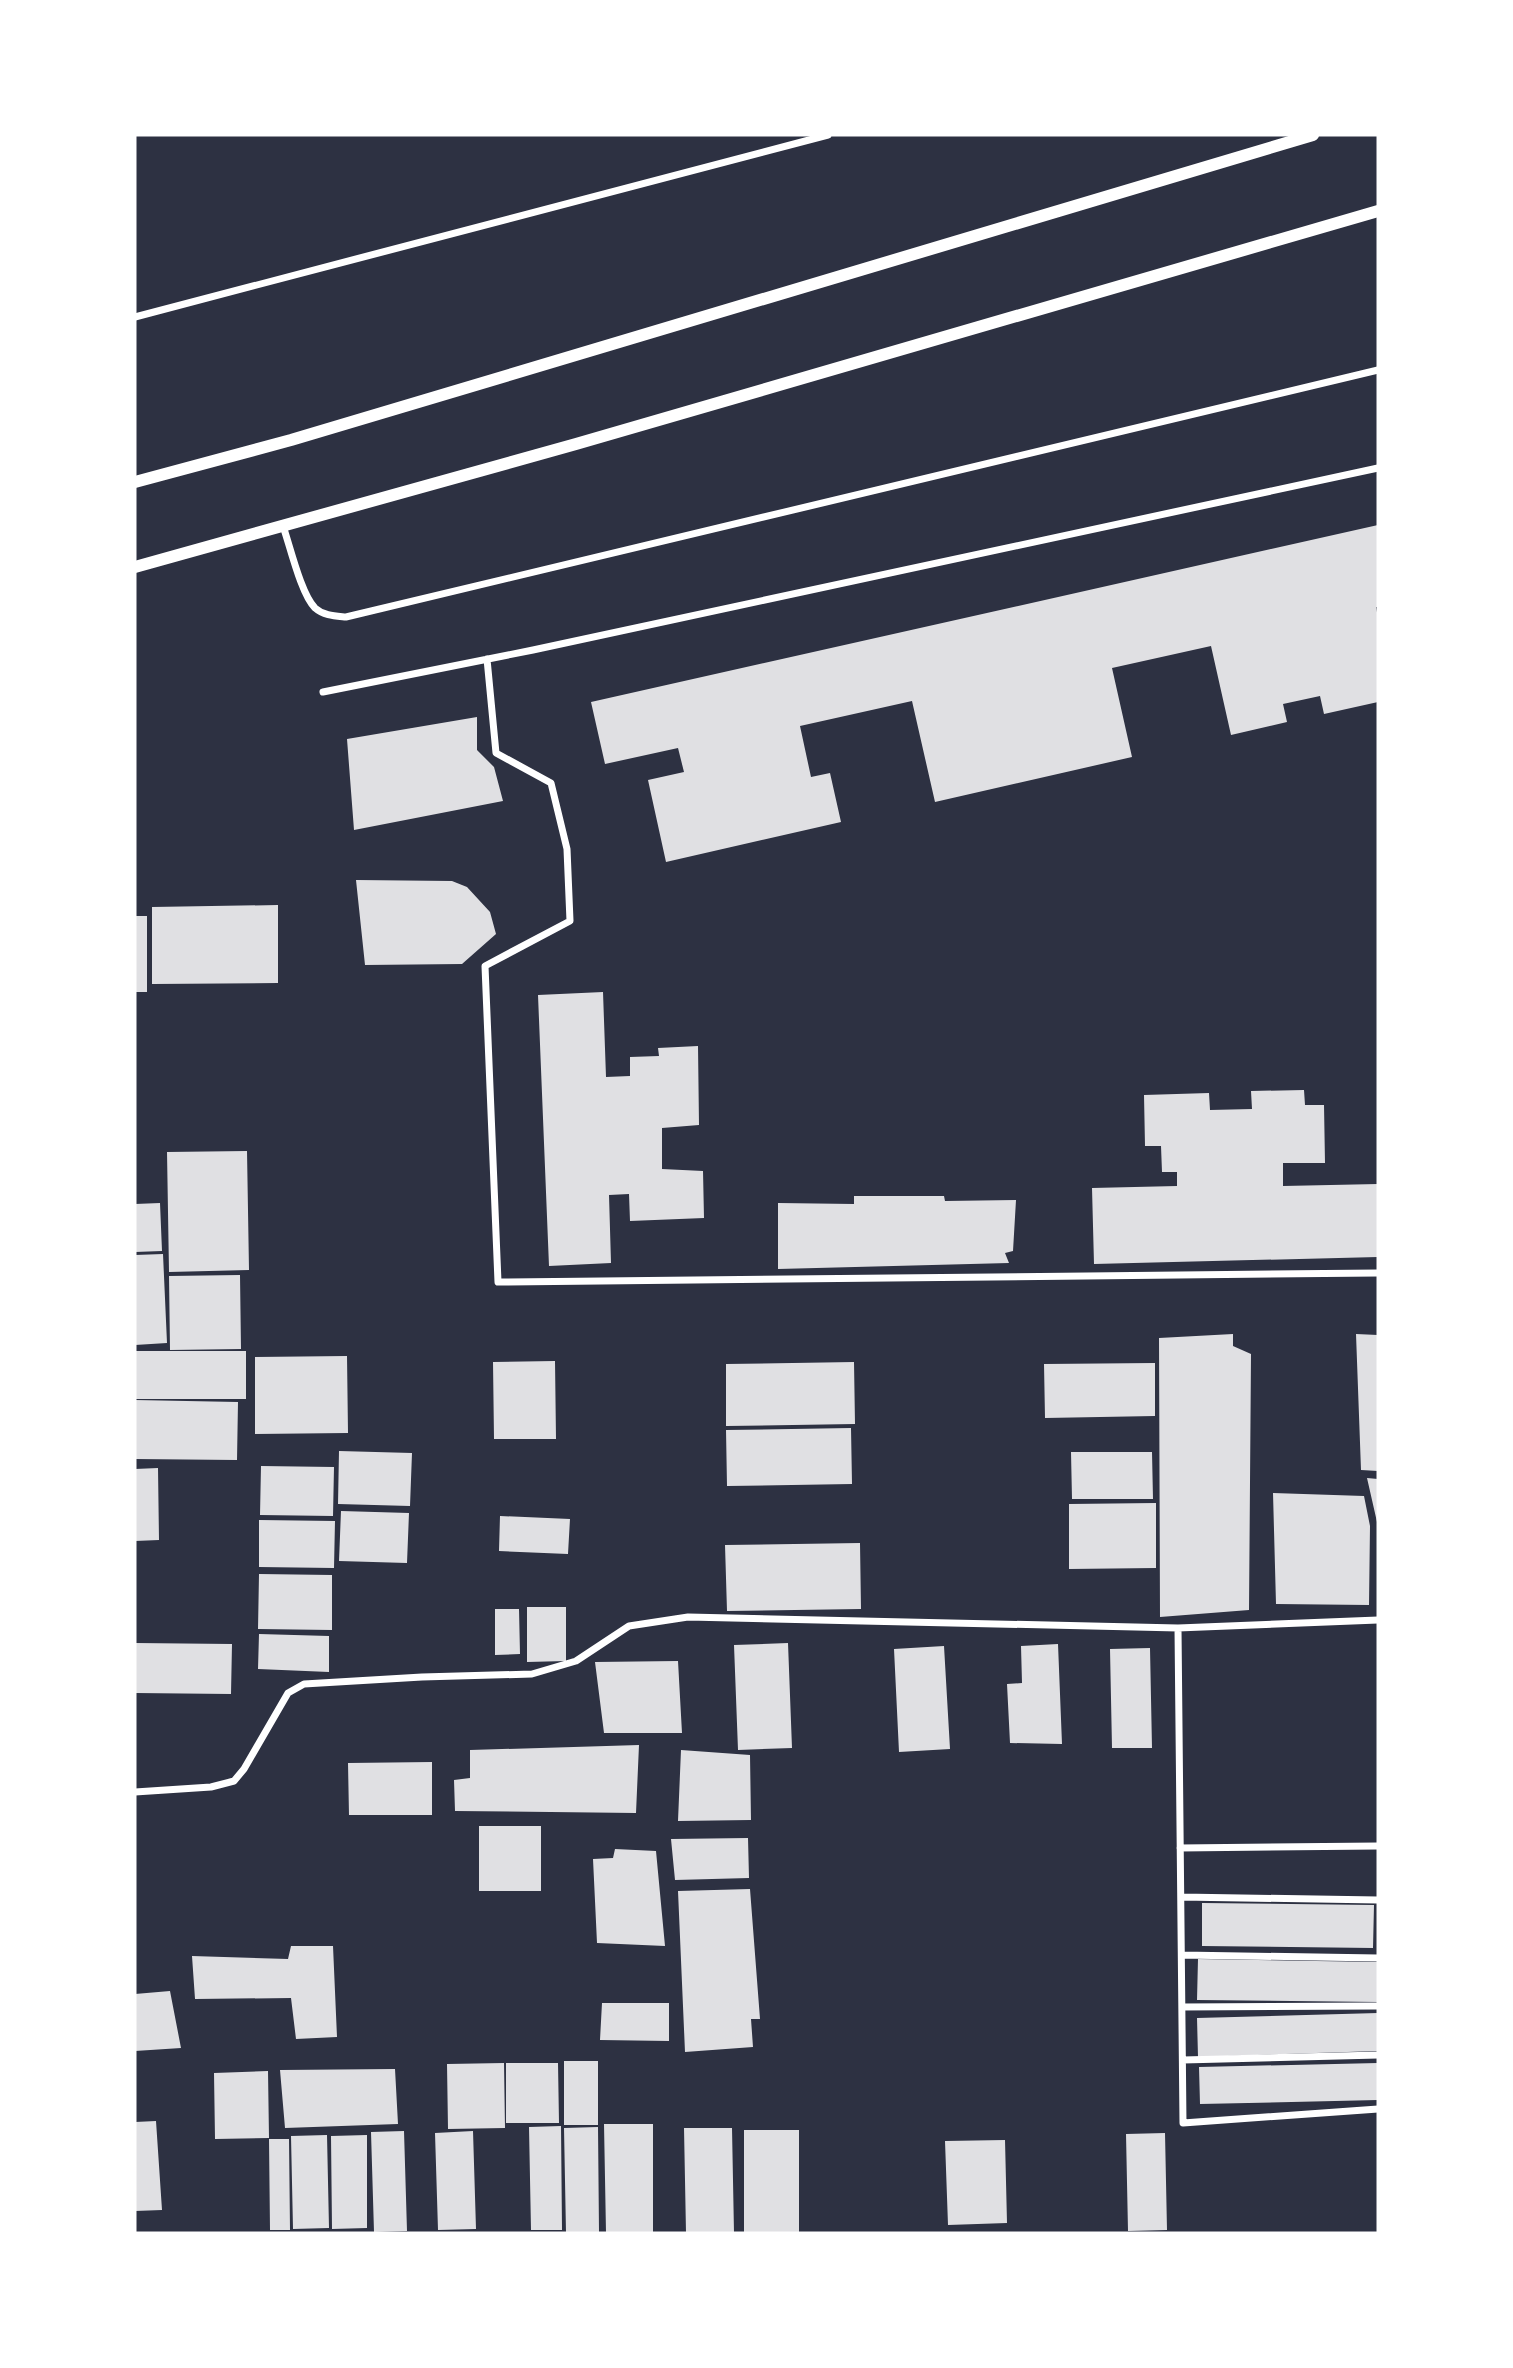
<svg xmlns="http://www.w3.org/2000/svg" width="1513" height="2368" viewBox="0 0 1513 2368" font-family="Quicksand,sans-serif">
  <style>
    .building { fill: #e0e0e3 }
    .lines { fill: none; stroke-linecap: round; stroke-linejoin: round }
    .minor { stroke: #fff; stroke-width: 7 }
    .tertiary { stroke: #fff; stroke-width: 12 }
  </style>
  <rect width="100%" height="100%" fill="#2d3142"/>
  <path class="building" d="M1378 525V607H1376L1378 618V702L1324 714 1320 696 1283 704 1287 722 1231 735 1211 646 1112 668 1132 757 935 802 912 701 800 726 811 777 830 773 841 822 666 862 648 780 684 772 678 748 605 764 591 702Z
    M477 717V750L494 767 503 801 354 830 347 739Z
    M356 880 452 881 467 887 490 912 496 934 462 964 365 965Z
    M278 905V983L152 984V907Z
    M135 916H147V992H135Z
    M603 992 606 1077 630 1076V1057L659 1056 658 1048 698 1046 699 1125 662 1128V1169L703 1171 704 1218 630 1221 629 1194 609 1195 611 1263 549 1266 538 995Z
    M1304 1090 1305 1105H1324L1325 1163H1283V1186L1378 1184V1257L1094 1264 1092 1188 1177 1186V1172H1162L1161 1146H1145L1144 1095 1209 1093 1210 1110 1252 1109 1251 1091Z
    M247 1151 249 1270 169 1272 167 1152Z
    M854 1196H944L945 1201 1016 1200 1013 1251 1005 1253 1009 1263 778 1269V1203L854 1204Z
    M160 1203 162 1251 135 1252V1204Z
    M163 1254 167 1343 135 1345V1255Z
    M240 1275 241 1349 170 1350 169 1276Z
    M1233 1334V1346L1251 1354 1249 1610 1160 1617 1159 1338Z
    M1356 1334 1378 1335V1471L1361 1470Z
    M135 1351H246V1399H135Z
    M347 1356 348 1433 255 1434V1357Z
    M555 1361 556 1439H494L493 1362Z
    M854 1362 855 1424 726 1426V1364Z
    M1155 1363V1416L1045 1418 1044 1364Z
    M135 1400 238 1402 237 1460 135 1459Z
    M851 1428 852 1484 727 1486 726 1430Z
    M339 1451 412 1453 410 1506 338 1504Z
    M1071 1452H1152L1153 1499H1072Z
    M261 1466 334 1467 333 1516 260 1515Z
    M158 1468 159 1540 135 1541V1469Z
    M1367 1478 1378 1479V1522H1377Z
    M1273 1493 1364 1496 1370 1526 1369 1605 1276 1604Z
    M1156 1503V1568L1069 1569V1504Z
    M341 1511 409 1513 407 1563 339 1561Z
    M500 1516 570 1519 568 1554 499 1551Z
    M259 1520 335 1521 334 1568 259 1567Z
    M860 1543 861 1609 727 1611 725 1545Z
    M259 1574 332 1575V1630L258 1629Z
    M527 1607H566V1661L527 1662Z
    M495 1609H519L520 1654 495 1655Z
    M259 1634 329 1636V1672L258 1669Z
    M135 1643 232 1644 231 1694 135 1693Z
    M788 1643 792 1748 738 1750 734 1645Z
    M1058 1644 1062 1744 1010 1743 1007 1684 1022 1683 1021 1646Z
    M944 1646 950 1749 899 1752 894 1649Z
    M1150 1648 1152 1748H1112L1110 1649Z
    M678 1661 682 1733H604L595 1662Z
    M639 1745 636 1813 455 1811 454 1780 470 1778V1750Z
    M681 1750 750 1755 751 1820 678 1821Z
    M432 1762V1815H349L348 1763Z
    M479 1826H541V1891H479Z
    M748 1838 749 1878 675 1880 671 1839Z
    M615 1849 656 1851 665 1946 597 1943 593 1859 613 1858Z
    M750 1889 760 2019H751L753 2047 685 2052 678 1891Z
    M1202 1903 1374 1905 1373 1948 1202 1946Z
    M291 1946H333L337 2037 296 2039 291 1998 195 1999 192 1956 288 1959Z
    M1198 1959 1378 1962V2002L1197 2000Z
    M170 1991 181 2048 135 2051V1994Z
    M602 2003H669V2041L600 2040Z
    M1378 2013V2051L1198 2057 1197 2018Z
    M564 2061H598V2125H564Z
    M504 2063 505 2128 448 2129 447 2064Z
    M506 2063H558L559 2123H506Z
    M1378 2063V2100L1200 2104 1199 2067Z
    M395 2069 398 2124 285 2128 280 2070Z
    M268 2071 269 2138 215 2139 214 2073Z
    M156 2121 162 2210 135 2211V2122Z
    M604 2124H653V2233H606Z
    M561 2126 562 2230H531L529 2127Z
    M598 2127 599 2232 566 2233 564 2128Z
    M684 2128H732L734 2233H686Z
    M744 2130H799V2233H744Z
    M404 2131 407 2231 374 2232 371 2132Z
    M473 2131 476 2229 438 2230 435 2133Z
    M1165 2133 1167 2230 1128 2231 1126 2134Z
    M327 2135 329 2228 293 2229 291 2136Z
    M367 2135V2228L332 2229 331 2136Z
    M269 2139H289L290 2230H270Z
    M1005 2140 1007 2223 948 2225 945 2141Z"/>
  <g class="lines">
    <path class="minor" d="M135 317 828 135
      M283 526C290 546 301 594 315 608 324 616 335 616 346 617L1378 370
      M487 659 496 753 551 783 567 849 570 921 485 966 498 1282 1378 1273
      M323 692 533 650 1378 468
      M1178 1628 1183 2123 1378 2109
      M135 1792 211 1787 234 1781 244 1769 288 1693 304 1684 422 1677 532 1674 576 1661 629 1626 688 1617 1178 1628 1378 1620
      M1180 1848 1378 1846
      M1181 1897 1378 1900
      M1182 1955 1378 1958
      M1182 2007 1378 2006
      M1183 2060 1378 2055"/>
    <path class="tertiary" d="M135 482 291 440 1313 135
      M135 567 576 444 1378 211"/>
  </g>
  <rect width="1513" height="2368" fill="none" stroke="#ffffff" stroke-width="273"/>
</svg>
